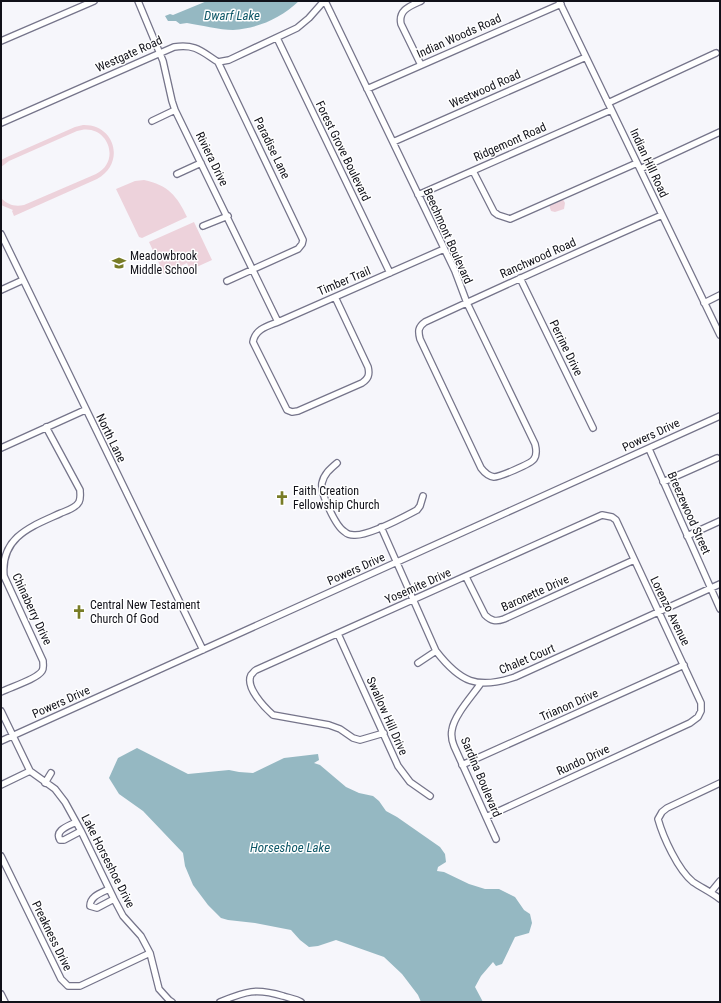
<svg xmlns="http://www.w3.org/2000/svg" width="721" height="1003" viewBox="0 0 721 1003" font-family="'Roboto Condensed',sans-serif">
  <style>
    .green { fill: #edd2db }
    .water { fill: #95b8c2 }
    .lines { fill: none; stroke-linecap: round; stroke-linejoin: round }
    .minor-casing { stroke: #75748a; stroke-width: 8 }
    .minor { stroke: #fff; stroke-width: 5.5 }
    .labels { text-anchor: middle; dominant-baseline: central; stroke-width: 3; stroke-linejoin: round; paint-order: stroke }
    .street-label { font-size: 12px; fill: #111119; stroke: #fff }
    .poi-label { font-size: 12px; fill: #111119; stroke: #fff; text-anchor: start }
    .water-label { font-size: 13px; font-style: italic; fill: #0e5767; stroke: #fff }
  </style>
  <rect width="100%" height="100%" fill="#f6f6fb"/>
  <path class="green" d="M83 125C115 124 126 163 97 179L14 216 12 211 13 210 1 205V198C8 205 15 207 24 205L96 174C123 160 106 121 77 131L9 161 1 167V160L7 157 75 127Z
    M144 180C168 185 177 196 187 217L142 238 139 237 116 189 135 181Z
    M563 199 565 203 564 209 555 212 551 211 549 205Z
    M194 222 212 260 190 270 187 263 164 274 149 242Z"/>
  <path class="water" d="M207 1H299C280 19 258 28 233 30 220 30 200 25 187 23L180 24 176 21H168L165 16 170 14 173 15Z
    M137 748 188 774 229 770 239 772 253 773 284 758 318 754 319 760 314 763 320 765 346 787 359 793 373 796 379 801 386 811 397 817 440 847 445 854 446 862 438 867 437 871 444 872 469 884 485 889H499L515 897 524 910 530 914 532 923 529 933 515 937 502 964 496 966 493 962 481 976 475 987 483 1002H421L418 995 402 974 384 957 336 940 318 946 309 947 300 940 291 930 255 923 228 920 221 918 208 905 193 885 185 866 183 853 143 811 119 794 109 778 118 758Z"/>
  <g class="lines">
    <defs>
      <path id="minor" d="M138 1 163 61 172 101 175 110 278 322
        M325 1 455 271 467 303 535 444C536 448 537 455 534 459 531 464 499 477 494 477 488 476 484 472 481 468L420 339C418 331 418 327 425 322 503 286 582 250 662 215
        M559 1 720 335
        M277 38 390 273
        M1 41 94 1
        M218 62 303 240 302 244 298 249 227 281
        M421 65 401 24C398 10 410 6 421 1
        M367 89 561 4
        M608 103 716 53
        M152 121 175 110
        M1 123 174 47C196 44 201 51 218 62L229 60 297 28 309 18 324 1
        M393 142 586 57
        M640 169 720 132
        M473 171 494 212 498 215 510 219 637 163
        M177 174 201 163
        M418 195 611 110
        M203 226 228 216
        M1 234 203 650
        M520 278 593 428
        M1 290 23 280
        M335 297 368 367C370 375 368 379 362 383L298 411 292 412 287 410 253 342C255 329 268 326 278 322L444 249
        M704 303 720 295
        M1 448 85 410
        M649 449 720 609
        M337 463C330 469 324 474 322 483 320 493 336 527 345 532 347 534 351 535 354 535 368 536 404 517 417 510L420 506 423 496
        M663 482 717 458
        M381 527 436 651C460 682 477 690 515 677L720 584
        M687 536 720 521
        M466 577 485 615C491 621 496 622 504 619L634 560
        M338 634 398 766 410 782 430 796
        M418 663 436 651
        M481 683C473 695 454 715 452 730 451 735 452 741 454 746L496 839
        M1 692C11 687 37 679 42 671 44 668 43 665 43 661L4 576C0 536 33 526 61 513 66 511 76 508 79 502 81 498 80 494 80 490L46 427
        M1 711 30 771 55 789 65 802 81 831 114 899 123 916 141 936 150 953 159 989 169 1000 172 1002
        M384 733 360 740 353 738 340 729 329 725 273 715C264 707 245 687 251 675 253 673 254 671 256 670L602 515 612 517 616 520 701 703V711L698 717 690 723 486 817
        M1 741 720 416
        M462 765 684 665
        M45 783 51 773
        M720 783 667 808 662 812 658 819C663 837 678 870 693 882 702 888 711 892 720 899
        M1 785 30 771
        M76 822C69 826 54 830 60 840H64L81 831
        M1 856 61 979 68 986H80L150 953
        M109 889C101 893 90 896 90 906L97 908 114 899
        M711 892 720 881
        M1 994 5 1002
        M220 1002C246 991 256 988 283 996 289 998 296 999 301 1002"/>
    </defs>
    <use href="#minor" class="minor-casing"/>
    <use href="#minor" class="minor"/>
  </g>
  <defs>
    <symbol id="school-bare" viewBox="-9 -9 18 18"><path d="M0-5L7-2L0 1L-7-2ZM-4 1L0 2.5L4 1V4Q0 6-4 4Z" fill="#787c26" stroke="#fff" stroke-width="2.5" paint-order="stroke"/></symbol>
    <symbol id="church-bare" viewBox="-9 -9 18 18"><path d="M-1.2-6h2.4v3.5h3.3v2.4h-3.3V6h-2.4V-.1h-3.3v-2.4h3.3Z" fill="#787c26" stroke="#fff" stroke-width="2.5" paint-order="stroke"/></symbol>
  </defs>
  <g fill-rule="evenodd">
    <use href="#school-bare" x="109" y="253" width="20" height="20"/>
    <use href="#church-bare" x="272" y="488" width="20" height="20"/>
    <use href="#church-bare" x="69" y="602" width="20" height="20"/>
  </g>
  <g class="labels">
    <g class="street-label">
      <text transform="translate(459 36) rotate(-24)">Indian Woods Road</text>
      <text transform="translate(129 54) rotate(-24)">Westgate Road</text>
      <text transform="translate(485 89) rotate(-24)">Westwood Road</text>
      <text transform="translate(510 142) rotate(-24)">Ridgemont Road</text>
      <text transform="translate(272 148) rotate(64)">Paradise Lane</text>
      <text transform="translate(343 151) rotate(64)">Forest Grove Boulevard</text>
      <text transform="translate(212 159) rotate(64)">Riviera Drive</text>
      <text transform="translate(649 163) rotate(65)">Indian Hill Road</text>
      <text transform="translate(448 236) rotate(66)">Beechmont Boulevard</text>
      <text transform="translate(538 258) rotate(-24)">Ranchwood Road</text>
      <text transform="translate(344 281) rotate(-23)">Timber Trail</text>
      <text transform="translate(566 348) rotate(64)">Perrine Drive</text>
      <text transform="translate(651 435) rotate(-25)">Powers Drive</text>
      <text transform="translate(111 438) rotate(64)">North Lane</text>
      <text transform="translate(689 513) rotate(66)">Breezewood Street</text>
      <text transform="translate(356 569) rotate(-24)">Powers Drive</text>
      <text transform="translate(418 586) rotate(-24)">Yosemite Drive</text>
      <text transform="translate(535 593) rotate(-24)">Baronette Drive</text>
      <text transform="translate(32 609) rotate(65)">Chinaberry Drive</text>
      <text transform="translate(670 611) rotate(64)">Lorenzo Avenue</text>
      <text transform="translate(527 659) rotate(-23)">Chalet Court</text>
      <text transform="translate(61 702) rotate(-24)">Powers Drive</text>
      <text transform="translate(569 705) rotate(-24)">Trianon Drive</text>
      <text transform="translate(387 716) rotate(66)">Swallow Hill Drive</text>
      <text transform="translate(583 760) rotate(-25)">Rundo Drive</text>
      <text transform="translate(481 777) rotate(67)">Sardina Boulevard</text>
      <text transform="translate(108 861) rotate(63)">Lake Horseshoe Drive</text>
      <text transform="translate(52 936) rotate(64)">Preakness Drive</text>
    </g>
    <g class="poi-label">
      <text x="130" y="256">Meadowbrook<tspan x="130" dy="14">Middle School</tspan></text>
      <text x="293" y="491">Faith Creation<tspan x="293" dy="14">Fellowship Church</tspan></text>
      <text x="90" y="605">Central New Testament<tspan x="90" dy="14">Church Of God</tspan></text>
    </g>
    <g class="water-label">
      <text x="232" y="15">Dwarf Lake</text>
      <text x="290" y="847">Horseshoe Lake</text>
    </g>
  </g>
  <rect width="721" height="1003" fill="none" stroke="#111119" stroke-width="4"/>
</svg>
